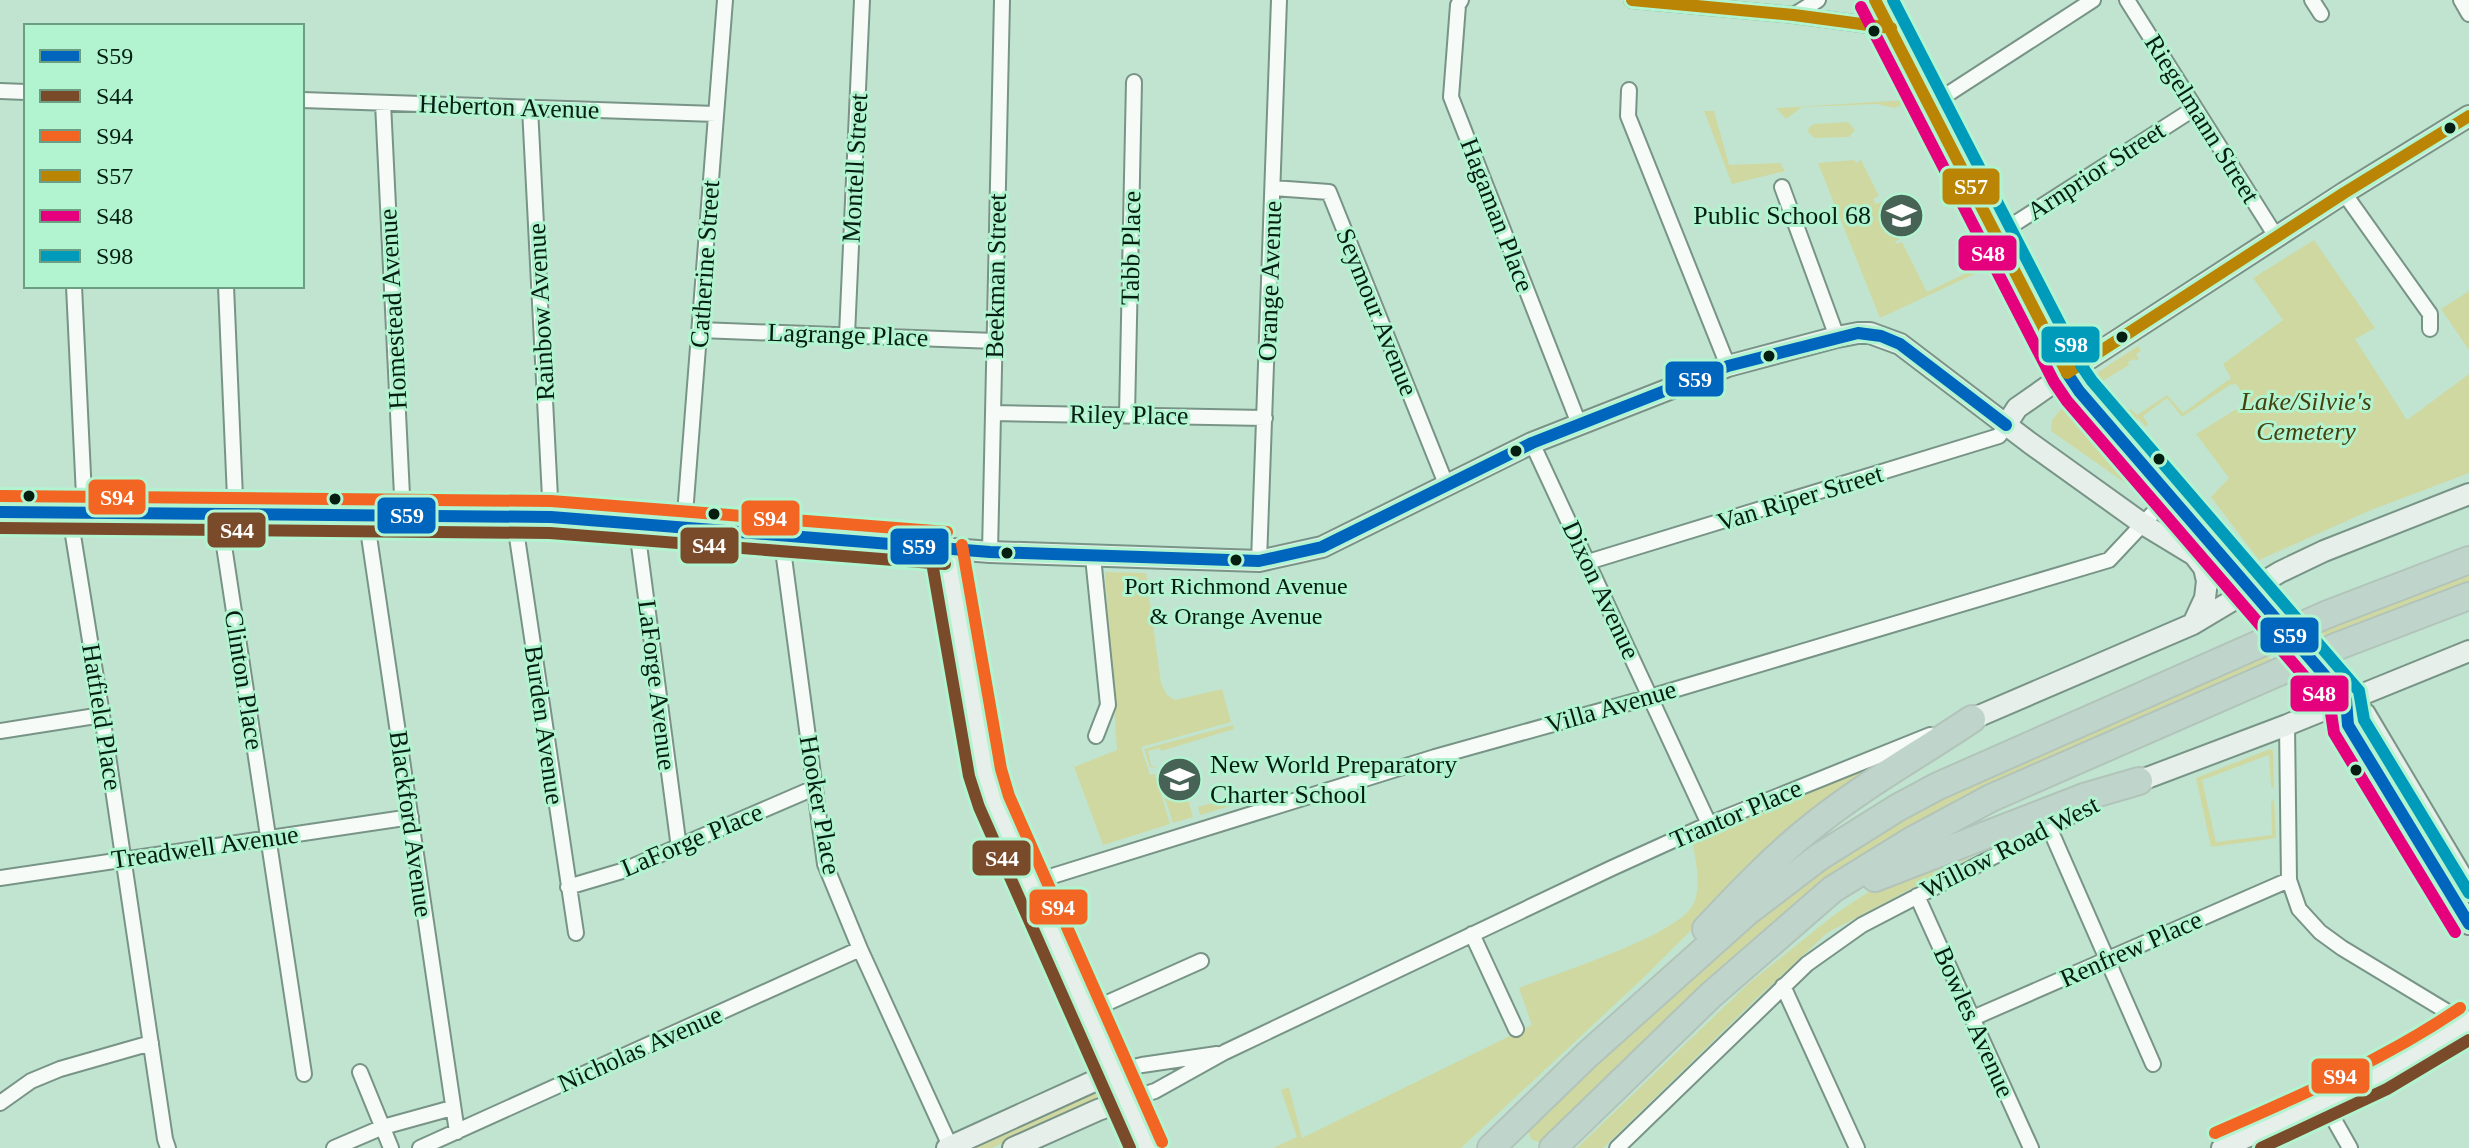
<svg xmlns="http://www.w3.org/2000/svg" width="2469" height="1148" viewBox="0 0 2469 1148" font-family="Georgia,serif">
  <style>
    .green { fill: #cfd8a0 }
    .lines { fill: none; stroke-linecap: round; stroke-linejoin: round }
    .street-casing { stroke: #789486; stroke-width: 18 }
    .secondary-casing { stroke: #789486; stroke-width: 24 }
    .highway-casing { stroke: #b2c4ba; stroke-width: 30 }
    .street { stroke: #f6fbf8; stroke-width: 14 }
    .secondary { stroke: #e6efea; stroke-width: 20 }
    .highway { stroke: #bfd4ca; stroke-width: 26 }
    .highway-bridge-casing { stroke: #b2c4ba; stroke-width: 30; stroke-linecap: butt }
    .highway-bridge { stroke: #bfd4ca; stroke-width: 26 }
    .bus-1-casing { stroke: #b2f3d0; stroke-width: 18 }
    .bus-2-casing { stroke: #b2f3d0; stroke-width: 18 }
    .bus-3-casing { stroke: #b2f3d0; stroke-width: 18 }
    .bus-4-casing { stroke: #b2f3d0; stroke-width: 18 }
    .bus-5-casing { stroke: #b2f3d0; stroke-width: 18 }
    .bus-6-casing { stroke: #b2f3d0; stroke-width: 18 }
    .bus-1 { stroke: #0065bd; stroke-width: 12 }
    .bus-2 { stroke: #7a4b2a; stroke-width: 12 }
    .bus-3 { stroke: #f26522; stroke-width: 12 }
    .bus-4 { stroke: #ba8404; stroke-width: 12 }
    .bus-5 { stroke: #e5007d; stroke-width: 12 }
    .bus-6 { stroke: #009bbb; stroke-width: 12 }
    .bus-dot { fill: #041e12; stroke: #b2f3d0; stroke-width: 3 }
    .labels { text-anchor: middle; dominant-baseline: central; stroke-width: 6; stroke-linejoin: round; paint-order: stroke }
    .bus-label { font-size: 24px; fill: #041e12; stroke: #b2f3d0 }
    .street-label { font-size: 26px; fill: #041e12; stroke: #b2f3d0 }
    .poi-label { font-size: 26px; fill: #041e12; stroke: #b2f3d0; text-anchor: end }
    .park-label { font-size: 26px; font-style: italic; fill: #47400e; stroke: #b2f3d0 }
    .line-badge { stroke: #b2f3d0; stroke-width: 3 }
    .badge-label { font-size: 22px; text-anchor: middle; font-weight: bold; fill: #fff }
  </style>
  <rect width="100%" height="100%" fill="#c1e4d1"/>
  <path class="green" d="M1907 100 1908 103 1894 108 1877 104 1802 107 1786 119 1776 108Z
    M1704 111H1714L1729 165 1780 163 1785 171 1732 184Z
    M1848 122 1855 130 1849 137 1814 138 1808 132 1809 127 1814 124Z
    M1854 160 1856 163 1861 160 1879 196 1873 199 1876 204 1882 202 1900 239 1895 242 1896 244 1902 242 1927 292 1983 265 1985 269 1880 318 1818 163Z
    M2314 240 2375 328 2355 339 2407 420 2469 374V473L2371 510 2259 560 2211 497 2229 478 2196 434 2248 402 2236 384 2230 385 2182 417 2167 398 2143 416 2148 424 2146 427 2139 419 2134 421 2126 411 2131 409 2137 415 2167 395 2183 413 2231 378 2223 364 2283 320 2253 278Z
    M2469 291V350L2441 309Z
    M2138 346 2141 351 2136 354 2139 359 2136 360 2134 359 2128 362 2129 365 2101 382 2096 377 2097 373Z
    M2062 408 2069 410 2141 494 2051 431 2052 420Z
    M2469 570V587L2329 641 2318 628Z
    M1105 572 1146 573 1161 683 1167 695 1175 700 1222 689 1231 722 1141 747 1150 775 1155 774 1170 824 1103 845 1074 767 1117 750Z
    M2263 651 2275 664 1884 847 1879 845 1872 849 1797 906 1707 981 1540 1143 1531 1139 1528 1131 1691 975 1804 880 1908 813Z
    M1233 725 1234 729 1161 751 1160 748 1148 751 1151 765 1157 768 1150 767 1144 749Z
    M2270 749 2273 751 2274 789 2271 786 2269 755 2202 780 2216 842 2272 835 2271 802 2274 799 2276 838 2211 847 2196 778Z
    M1886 761 1766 856 1641 980 1461 1148H1273L1297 1137 1281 1090 1289 1087 1302 1138 1532 1025 1519 988C1555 974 1676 936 1693 905 1703 885 1694 857 1692 837L1803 791Z
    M1183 783 1193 817 1173 823 1162 789Z
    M1252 787 1256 798 1200 815 1198 807 1234 797V792Z
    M1994 845 1827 933 1757 998 1603 1148H1577L1748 984 1834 915 1877 886Z
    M1099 1087 1105 1097 992 1148H969Z"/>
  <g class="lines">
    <defs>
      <path id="street" d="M1461 0 1458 5 1451 97 1579 424
        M1632 0 1794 15 1891 28
        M2127 0 2277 238
        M2312 0 2321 14
        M2461 0 2469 14
        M1794 15 1818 0
        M1629 90 1628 116 1728 366
        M0 91 26 92
        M302 100 716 114
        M383 103 403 516
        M1931 105 2093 0
        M530 108 551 517
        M1782 187 1837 337
        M1273 188 1329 192 1446 484
        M2344 193 2430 314V329
        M1997 235 2195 108
        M74 286 84 496 72 529 102 715 165 1139 168 1148
        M226 286 235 498 222 530 223 539 304 1074
        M700 330 995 341
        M847 335 862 0
        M993 413 1265 418
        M1127 415 1134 82
        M1532 443 1709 824
        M366 516 457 1132
        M514 517 576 933
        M636 522 679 848
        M684 527 725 0
        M781 535 825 864 860 949 951 1148
        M990 552 1002 0
        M1093 557 1108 705 1096 736
        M1259 561 1279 0
        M1588 562 1999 436 2006 425
        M2287 725 2289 880 2299 909 2320 932 2342 948 2466 1023
        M0 731 102 715
        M2049 827 2153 1064
        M0 878 411 817
        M1030 883 1435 757 1650 697 2109 560 2169 496
        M568 887 622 871 814 788
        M1917 896 2031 1148
        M1472 934 1516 1029
        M1783 986 1857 1148
        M1087 1012 1201 961
        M1973 1018 2289 880
        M360 1072 391 1148
        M1114 1072 1142 1065 1217 1054
        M1126 1100 1155 1091 1225 1052 1612 868 1709 824 1930 735
        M2324 1102 2350 1148
        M0 1103 31 1081 60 1069 151 1043
        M334 1148 383 1127 452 1108
        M420 1148 860 949
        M1617 1148 1807 964 1862 925 2085 809"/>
      <path id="secondary" d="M1875 0 2067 373 2079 391 2346 700 2365 714 2469 889
        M2006 425 2017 408 2067 373 2344 193 2469 116
        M0 512 551 517 990 552 1259 561 1322 547 1532 443 1728 366 1837 337 1858 333H1870L1900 344 2030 443 2143 524 2194 555 2204 568 2207 581 2205 598 2193 624
        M946 548 985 773 994 802 1147 1148
        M2346 700 2348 725 2469 924
        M1972 719 2193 624 2280 572 2324 551 2469 494
        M2139 781 2287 725 2469 651
        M947 1148 1114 1072
        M1013 1148 1098 1110 1126 1100
        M2222 1148C2305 1110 2395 1075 2469 1021"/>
      <path id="highway" d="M2328 614 2469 560
        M2338 646 2469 596
        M1875 878 2084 797 2139 781
        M1706 929C1739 894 1771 860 1808 830 1859 788 1917 756 1972 719
        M1491 1148 1587 1055 1747 912 1819 857 1897 808 1938 786 2257 645
        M1553 1148 1711 995 1833 889 1911 841 1991 798 2279 672"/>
    </defs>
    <use href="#street" class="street-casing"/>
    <use href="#secondary" class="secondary-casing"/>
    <use href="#highway" class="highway-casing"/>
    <use href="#street" class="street"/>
    <use href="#secondary" class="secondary"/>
    <use href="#highway" class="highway"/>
    <defs>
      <path id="highway-bridge" d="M2257 645 2328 614
        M2279 672 2338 646"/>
    </defs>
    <use href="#highway-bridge" class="highway-bridge-casing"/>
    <use href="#highway-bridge" class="highway-bridge"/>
    <defs>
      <path id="bus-1" d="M2067 373 2079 391 2346 700 2348 725 2469 924
        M0 512 551 517 990 552 1259 561 1322 547 1532 443 1728 366 1858 333 1881 336 1900 344 2006 425"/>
      <path id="bus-2" d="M0 528 550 533 945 564
        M930 551 969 776 979 807 1130 1148
        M2261 1148 2387 1089 2469 1040"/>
      <path id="bus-3" d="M0 496 551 501 947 532
        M962 545 1001 769 1009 796 1162 1142
        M2215 1133C2299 1096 2384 1060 2460 1008"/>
      <path id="bus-4" d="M1632 0 1794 15 1891 28
        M1875 0 2067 373
        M2067 373 2344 193 2469 116"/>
      <path id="bus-5" d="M1861 7 2054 382 2067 401 2330 706 2334 733 2455 932"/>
      <path id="bus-6" d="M1893 0 2081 365 2092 381 2359 691 2364 720 2469 893"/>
    </defs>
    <use href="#bus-1" class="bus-1-casing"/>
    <use href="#bus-2" class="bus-2-casing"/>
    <use href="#bus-3" class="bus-3-casing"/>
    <use href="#bus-4" class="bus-4-casing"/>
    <use href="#bus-5" class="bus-5-casing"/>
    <use href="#bus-6" class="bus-6-casing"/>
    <use href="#bus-1" class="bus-1"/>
    <use href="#bus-2" class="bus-2"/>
    <use href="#bus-3" class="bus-3"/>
    <use href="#bus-4" class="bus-4"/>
    <use href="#bus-5" class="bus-5"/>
    <use href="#bus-6" class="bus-6"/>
  </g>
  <defs>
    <symbol id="school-disc" viewBox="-11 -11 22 22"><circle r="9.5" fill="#466355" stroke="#b2f3d0"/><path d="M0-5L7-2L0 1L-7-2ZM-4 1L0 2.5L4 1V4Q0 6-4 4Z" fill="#fff"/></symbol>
  </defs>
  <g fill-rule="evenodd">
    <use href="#school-disc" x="1876" y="190" width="51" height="51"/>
    <use href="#school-disc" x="1154" y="754" width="51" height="51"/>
  </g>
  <g class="bus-dot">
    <circle cx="1874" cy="31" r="7"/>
    <circle cx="2450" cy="128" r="7"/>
    <circle cx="2122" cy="337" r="7"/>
    <circle cx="1769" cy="356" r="7"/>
    <circle cx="1516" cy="451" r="7"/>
    <circle cx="2159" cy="459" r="7"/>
    <circle cx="29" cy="496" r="7"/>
    <circle cx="335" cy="499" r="7"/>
    <circle cx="714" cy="514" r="7"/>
    <circle cx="1007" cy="553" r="7"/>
    <circle cx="1236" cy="560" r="7"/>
    <circle cx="2356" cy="770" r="7"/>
  </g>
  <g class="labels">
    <g class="bus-label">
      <text x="1236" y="586">Port Richmond Avenue<tspan x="1236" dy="30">&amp; Orange Avenue</tspan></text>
    </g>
    <g class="street-label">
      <text transform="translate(509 107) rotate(2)">Heberton Avenue</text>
      <text transform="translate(2202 119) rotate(58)">Riegelmann Street</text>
      <text transform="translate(855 168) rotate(-87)">Montell Street</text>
      <text transform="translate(2096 171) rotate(-33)">Arnprior Street</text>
      <text transform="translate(1497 215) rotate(69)">Hagaman Place</text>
      <text transform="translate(1131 248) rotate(-89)">Tabb Place</text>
      <text transform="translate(705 264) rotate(-86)">Catherine Street</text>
      <text transform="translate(996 276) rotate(-89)">Beekman Street</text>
      <text transform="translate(1270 281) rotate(-88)">Orange Avenue</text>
      <text transform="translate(393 309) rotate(-93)">Homestead Avenue</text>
      <text transform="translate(541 312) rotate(-93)">Rainbow Avenue</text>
      <text transform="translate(1377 312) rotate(68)">Seymour Avenue</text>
      <text transform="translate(848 335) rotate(2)">Lagrange Place</text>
      <text transform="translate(1129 415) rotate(1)">Riley Place</text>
      <text transform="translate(1800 498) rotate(-17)">Van Riper Street</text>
      <text transform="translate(1601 590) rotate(65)">Dixon Avenue</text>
      <text transform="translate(244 680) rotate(81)">Clinton Place</text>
      <text transform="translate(657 685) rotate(83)">LaForge Avenue</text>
      <text transform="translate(1611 707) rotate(-16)">Villa Avenue</text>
      <text transform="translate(102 717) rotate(81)">Hatfield Place</text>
      <text transform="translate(544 725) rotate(82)">Burden Avenue</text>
      <text transform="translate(820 805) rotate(80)">Hooker Place</text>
      <text transform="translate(1736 814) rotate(-23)">Trantor Place</text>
      <text transform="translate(411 824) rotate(82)">Blackford Avenue</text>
      <text transform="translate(692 840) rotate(-23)">LaForge Place</text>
      <text transform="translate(205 847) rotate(-8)">Treadwell Avenue</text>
      <text transform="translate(2010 847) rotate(-27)">Willow Road West</text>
      <text transform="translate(2131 949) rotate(-24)">Renfrew Place</text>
      <text transform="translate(1974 1022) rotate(66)">Bowles Avenue</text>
      <text transform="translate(640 1049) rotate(-24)">Nicholas Avenue</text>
    </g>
    <g class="poi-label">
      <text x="1871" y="215">Public School 68</text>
      <text x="1210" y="764" text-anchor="start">New World Preparatory<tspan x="1210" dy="30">Charter School</tspan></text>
    </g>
    <g class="park-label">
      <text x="2306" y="401">Lake/Silvie's<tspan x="2306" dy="30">Cemetery</tspan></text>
    </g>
  </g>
  <g class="line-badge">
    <rect x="1941" y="167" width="60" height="39" rx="8" fill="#ba8404"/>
    <rect x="1957" y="234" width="61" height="38" rx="8" fill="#e5007d"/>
    <rect x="2040" y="325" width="61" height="39" rx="8" fill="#009bbb"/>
    <rect x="1664" y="360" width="61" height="38" rx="8" fill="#0065bd"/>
    <rect x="87" y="478" width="60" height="38" rx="8" fill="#f26522"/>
    <rect x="376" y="496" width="61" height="39" rx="8" fill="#0065bd"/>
    <rect x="740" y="499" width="61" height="38" rx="8" fill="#f26522"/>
    <rect x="206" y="511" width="61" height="38" rx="8" fill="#7a4b2a"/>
    <rect x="679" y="526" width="61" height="39" rx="8" fill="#7a4b2a"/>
    <rect x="889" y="527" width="61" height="39" rx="8" fill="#0065bd"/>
    <rect x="2259" y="616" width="61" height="38" rx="8" fill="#0065bd"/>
    <rect x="2289" y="674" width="61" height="39" rx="8" fill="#e5007d"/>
    <rect x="971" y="839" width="61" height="38" rx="8" fill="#7a4b2a"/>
    <rect x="1028" y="888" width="61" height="38" rx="8" fill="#f26522"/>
    <rect x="2310" y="1057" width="61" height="38" rx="8" fill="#f26522"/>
  </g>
  <g class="badge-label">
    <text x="1971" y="194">S57</text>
    <text x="1988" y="261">S48</text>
    <text x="2071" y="352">S98</text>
    <text x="1695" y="387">S59</text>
    <text x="117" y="505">S94</text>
    <text x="407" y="523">S59</text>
    <text x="770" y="526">S94</text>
    <text x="237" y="538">S44</text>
    <text x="709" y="553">S44</text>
    <text x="919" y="554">S59</text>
    <text x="2290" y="643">S59</text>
    <text x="2319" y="701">S48</text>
    <text x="1002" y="866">S44</text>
    <text x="1058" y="915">S94</text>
    <text x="2340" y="1084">S94</text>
  </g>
  <rect x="24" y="24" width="280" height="264" fill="#b2f3d0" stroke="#6c9e84" stroke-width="2"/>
  <rect x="40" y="50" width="40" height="12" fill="#0065bd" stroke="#6c9e84" stroke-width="2"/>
  <text x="96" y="64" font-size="24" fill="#041e12">S59</text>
  <rect x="40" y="90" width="40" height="12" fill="#7a4b2a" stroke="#6c9e84" stroke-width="2"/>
  <text x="96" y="104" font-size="24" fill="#041e12">S44</text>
  <rect x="40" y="130" width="40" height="12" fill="#f26522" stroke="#6c9e84" stroke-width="2"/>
  <text x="96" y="144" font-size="24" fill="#041e12">S94</text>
  <rect x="40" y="170" width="40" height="12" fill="#ba8404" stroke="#6c9e84" stroke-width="2"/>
  <text x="96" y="184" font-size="24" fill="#041e12">S57</text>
  <rect x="40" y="210" width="40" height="12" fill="#e5007d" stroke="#6c9e84" stroke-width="2"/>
  <text x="96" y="224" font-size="24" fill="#041e12">S48</text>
  <rect x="40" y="250" width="40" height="12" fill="#009bbb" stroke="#6c9e84" stroke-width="2"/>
  <text x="96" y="264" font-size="24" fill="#041e12">S98</text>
</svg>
